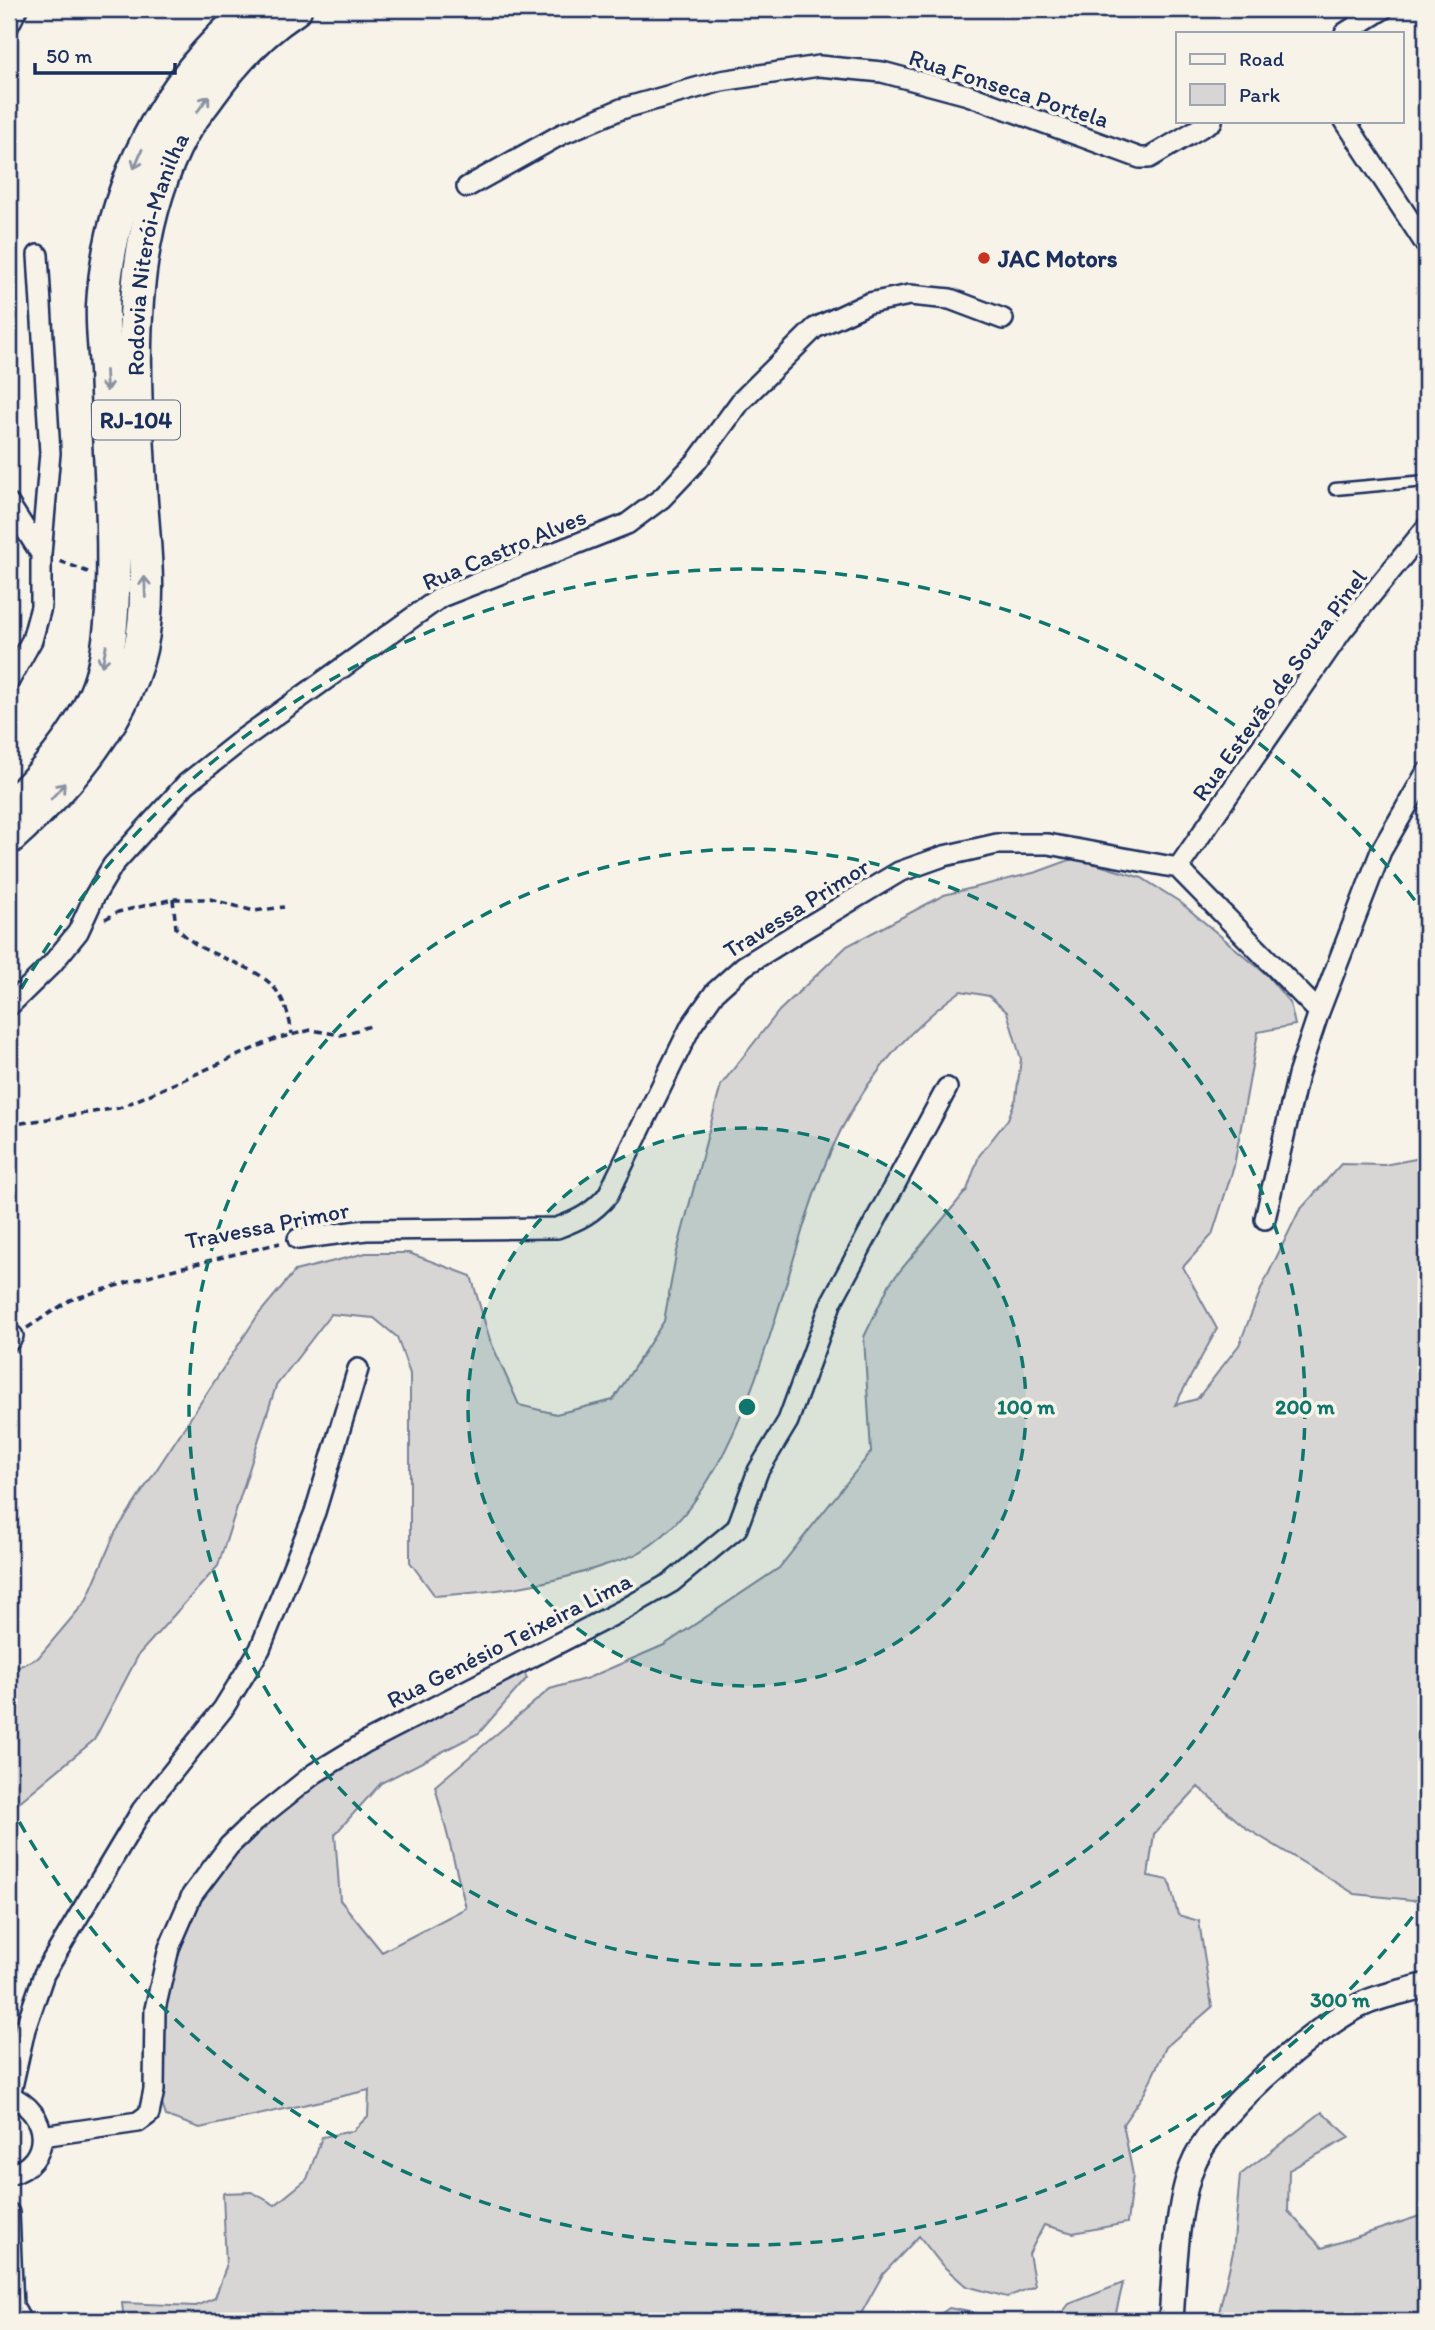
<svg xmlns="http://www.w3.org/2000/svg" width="1435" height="2330" viewBox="0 0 1435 2330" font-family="Itim,sans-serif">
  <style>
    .green { fill: #d7d6d4; stroke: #798299; stroke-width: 2 }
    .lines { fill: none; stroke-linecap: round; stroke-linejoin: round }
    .service-casing { stroke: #1b2f5e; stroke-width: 15 }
    .minor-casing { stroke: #1b2f5e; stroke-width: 24 }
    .tertiary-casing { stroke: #1b2f5e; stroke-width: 28 }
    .trunk-casing { stroke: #1b2f5e; stroke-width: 37 }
    .path { stroke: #1b2f5e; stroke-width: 3.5; stroke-dasharray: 7 5; stroke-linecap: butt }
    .service { stroke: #f7f3e8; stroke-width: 10 }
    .minor { stroke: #f7f3e8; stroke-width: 19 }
    .tertiary { stroke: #f7f3e8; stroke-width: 23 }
    .trunk { stroke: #f7f3e8; stroke-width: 32 }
    .oneway { stroke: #8991a3 }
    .ring { fill: none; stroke: #0f766e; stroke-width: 3.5; stroke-dasharray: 12 9 }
    .poi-dot { fill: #c8321e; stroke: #f7f3e8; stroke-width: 2.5 }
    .labels { text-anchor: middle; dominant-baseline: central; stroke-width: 7; stroke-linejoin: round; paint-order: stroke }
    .shield { fill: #f7f3e8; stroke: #5d6a87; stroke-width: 2 }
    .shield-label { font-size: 23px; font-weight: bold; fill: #1b2f5e }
    .street-label { font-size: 24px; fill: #1b2f5e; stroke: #f7f3e8 }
    .poi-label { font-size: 24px; font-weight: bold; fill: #1b2f5e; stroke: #f7f3e8; text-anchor: start }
    .centre { fill: #0f766e; stroke: #f7f3e8; stroke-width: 3.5 }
    .ring-label { font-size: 21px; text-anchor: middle; font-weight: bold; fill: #0f766e; stroke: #f7f3e8; stroke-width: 7; stroke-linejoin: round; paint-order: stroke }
  </style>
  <rect width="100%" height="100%" fill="#f7f3e8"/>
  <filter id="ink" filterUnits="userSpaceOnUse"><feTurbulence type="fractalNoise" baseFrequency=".0143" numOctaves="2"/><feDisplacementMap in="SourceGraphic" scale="14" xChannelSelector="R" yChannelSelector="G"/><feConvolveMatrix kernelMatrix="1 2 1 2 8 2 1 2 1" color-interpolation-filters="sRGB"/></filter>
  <g filter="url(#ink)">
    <path class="green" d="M1075 858 1142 878 1180 902 1267 975 1290 1003 1295 1025 1258 1032 1234 1166 1212 1235 1183 1267 1217 1329 1175 1405 1197 1399 1239 1345 1262 1287 1299 1211 1341 1164 1384 1165 1426 1157V1896L1413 1900 1355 1894 1246 1828 1198 1787 1154 1834 1148 1876 1169 1880 1178 1915 1199 1921 1212 2007 1166 2047 1145 2092 1123 2124 1133 2175 1127 2223 1073 2233 1044 2225 1029 2254 1035 2286 1007 2297 966 2286 942 2265 919 2236 883 2274 857 2321H720L683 2315 622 2321 503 2318V2321H124L122 2303 196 2306 215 2298 226 2267 223 2193 252 2192 275 2205 307 2179 322 2137 353 2131 368 2116 369 2090 200 2128 166 2116 159 2095 157 2016 184 1916 262 1817 367 1748 521 1667 527 1678 479 1733 381 1783 335 1834 340 1900 382 1952 466 1908 435 1786 550 1689 588 1678 664 1645 779 1568 871 1452 864 1337 890 1283 967 1190 979 1156 1008 1119 1016 1098 1021 1059 1007 1012 989 996 961 991C904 1031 858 1089 830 1153 781 1265 751 1488 640 1552 630 1558 617 1561 605 1565 550 1585 494 1592 435 1596L410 1562V1374L397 1337 374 1318 331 1314 276 1386 218 1566 139 1654 94 1740 12 1808 9 1823V1671L38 1658 86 1601 115 1533 258 1315 295 1271 366 1253H409L471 1276 490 1340 519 1405 556 1414 613 1400 664 1321 676 1255 721 1085 779 1011 847 946 944 895 1037 872Z
      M1322 2112 1350 2137 1289 2170 1288 2211 1322 2248 1426 2214V2321H1217L1233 2252 1240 2175Z
      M1123 2283 1114 2321H1056L1069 2304Z
      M949 2308 990 2316 985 2321H931Z"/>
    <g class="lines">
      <defs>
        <path id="service" d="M1335 489 1426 481"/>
        <path id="minor" d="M9 25 17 9
          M1345 33 1383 9
          M1345 121 1426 245
          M467 187 562 134 621 109 721 81 819 66 882 72 968 95 1140 158H1149L1212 121
          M38 255 50 453 41 554
          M9 504 41 554V607L32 640 9 681
          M1178 868 1341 632 1426 528
          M9 1006 52 964 78 932 94 897 113 865 186 784 244 738 441 597 627 524 662 498 697 461 741 401 815 328 869 303 910 295 950 299 1003 319
          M1319 1012 1381 851 1426 773
          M298 1239 366 1230 557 1228C579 1220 593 1213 608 1195L691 1026 715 992 744 966 797 933 899 872 944 856 997 844H1048L1178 868 1319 1012 1298 1075 1265 1219
          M9 1341 13 1336
          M9 2096C50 2111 54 2163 9 2175
          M10 2096 25 2029 44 1974 142 1810 223 1709 260 1649 315 1512 358 1369
          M42 2136 138 2122 149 2114 154 2090 155 2009 169 1948 192 1895 229 1846 255 1821 315 1773 366 1742 625 1609 672 1582 737 1528 758 1471 788 1421 832 1301 947 1088
          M9 2213 13 2307 21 2321"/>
        <path id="tertiary" d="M1171 2321C1174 2277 1176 2208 1192 2167 1211 2116 1307 2034 1355 2008 1375 1996 1404 1992 1426 1985"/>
        <g id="trunk">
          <path d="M9 808C42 778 77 737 95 695 115 650 114 577 113 528 112 475 108 422 106 370 105 349 102 327 103 306 109 191 164 83 253 9"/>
          <path id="s1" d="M9 838C64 789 123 724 140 649 152 597 143 539 140 486 133 367 124 241 182 133 189 120 201 107 210 94 234 60 260 32 295 9"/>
        </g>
      </defs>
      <use href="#service" class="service-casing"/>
      <use href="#minor" class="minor-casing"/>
      <use href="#tertiary" class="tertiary-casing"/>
      <use href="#trunk" class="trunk-casing"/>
      <path class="path" d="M60 561 88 572
        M173 899 176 928C184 935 193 943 202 948 251 972 283 972 292 1034
        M105 919 118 912 173 899H210L254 911 284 907
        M9 1125 119 1108 275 1039 311 1030 341 1035 374 1025
        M27 1328 70 1300 155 1274 280 1243"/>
      <use href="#service" class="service"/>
      <use href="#minor" class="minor"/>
      <use href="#tertiary" class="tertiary"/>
      <use href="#trunk" class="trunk"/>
    </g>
    <defs><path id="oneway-shaft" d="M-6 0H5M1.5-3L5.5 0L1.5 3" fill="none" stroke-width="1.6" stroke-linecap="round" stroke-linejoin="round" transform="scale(1.75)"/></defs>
    <g class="oneway">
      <use href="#oneway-shaft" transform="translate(203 104) rotate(-54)"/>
      <use href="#oneway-shaft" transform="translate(138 159) rotate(113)"/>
      <use href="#oneway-shaft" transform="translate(106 381) rotate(87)"/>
      <use href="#oneway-shaft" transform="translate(145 587) rotate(-92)"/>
      <use href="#oneway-shaft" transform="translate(104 656) rotate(102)"/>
      <use href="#oneway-shaft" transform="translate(58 791) rotate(-49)"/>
    </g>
  </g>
  <circle cx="747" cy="1407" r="279" fill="#0f766e" fill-opacity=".12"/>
  <g class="ring">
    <circle cx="747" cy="1407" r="279"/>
    <circle cx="747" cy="1407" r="558"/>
    <path d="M1425 1900A838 838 0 0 1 11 1807M11 1007A838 838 0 0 1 1425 914"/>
  </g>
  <circle class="poi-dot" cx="984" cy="258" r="7"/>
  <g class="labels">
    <rect class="shield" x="92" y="400.5" width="88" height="39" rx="5"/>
    <g class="shield-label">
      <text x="136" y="420">RJ-104</text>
    </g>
    <g class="street-label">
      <text transform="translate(1009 88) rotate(18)">Rua Fonseca Portela</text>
      <text stroke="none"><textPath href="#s1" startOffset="632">Rodovia Niterói-Manilha</textPath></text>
      <text transform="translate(504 549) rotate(-23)">Rua Castro Alves</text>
      <text transform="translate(1279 685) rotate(-54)">Rua Estevão de Souza Pinel</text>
      <text transform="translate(796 908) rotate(-32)">Travessa Primor</text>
      <text transform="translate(267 1225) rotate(-11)">Travessa Primor</text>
      <text transform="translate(509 1640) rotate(-27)">Rua Genésio Teixeira Lima</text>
    </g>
    <g class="poi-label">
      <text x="998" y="258">JAC Motors</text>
    </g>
  </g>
  <circle cx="747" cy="1407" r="10" class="centre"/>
  <g class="ring-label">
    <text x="1026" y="1414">100 m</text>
    <text x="1305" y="1414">200 m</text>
    <text x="1340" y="2007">300 m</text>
  </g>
  <rect width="1435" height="2330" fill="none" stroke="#f7f3e8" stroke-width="35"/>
  <rect x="18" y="18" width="1400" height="2295" fill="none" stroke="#1b2f5e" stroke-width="2.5" filter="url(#ink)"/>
  <rect x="1176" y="32" width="228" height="91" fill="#f7f3e8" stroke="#9fa5b1" stroke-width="2"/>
  <rect x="1190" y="54" width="35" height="10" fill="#f7f3e8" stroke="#9fa5b1" stroke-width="2"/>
  <text x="1239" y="66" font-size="21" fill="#1b2f5e">Road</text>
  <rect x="1190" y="84" width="35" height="21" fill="#d7d6d4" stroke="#9fa5b1" stroke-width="2"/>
  <text x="1239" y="102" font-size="21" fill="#1b2f5e">Park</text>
  <path d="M35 63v10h140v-10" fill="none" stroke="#1b2f5e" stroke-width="3.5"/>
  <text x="46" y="63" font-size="21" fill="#1b2f5e" stroke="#f7f3e8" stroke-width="5" paint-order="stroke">50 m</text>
</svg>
